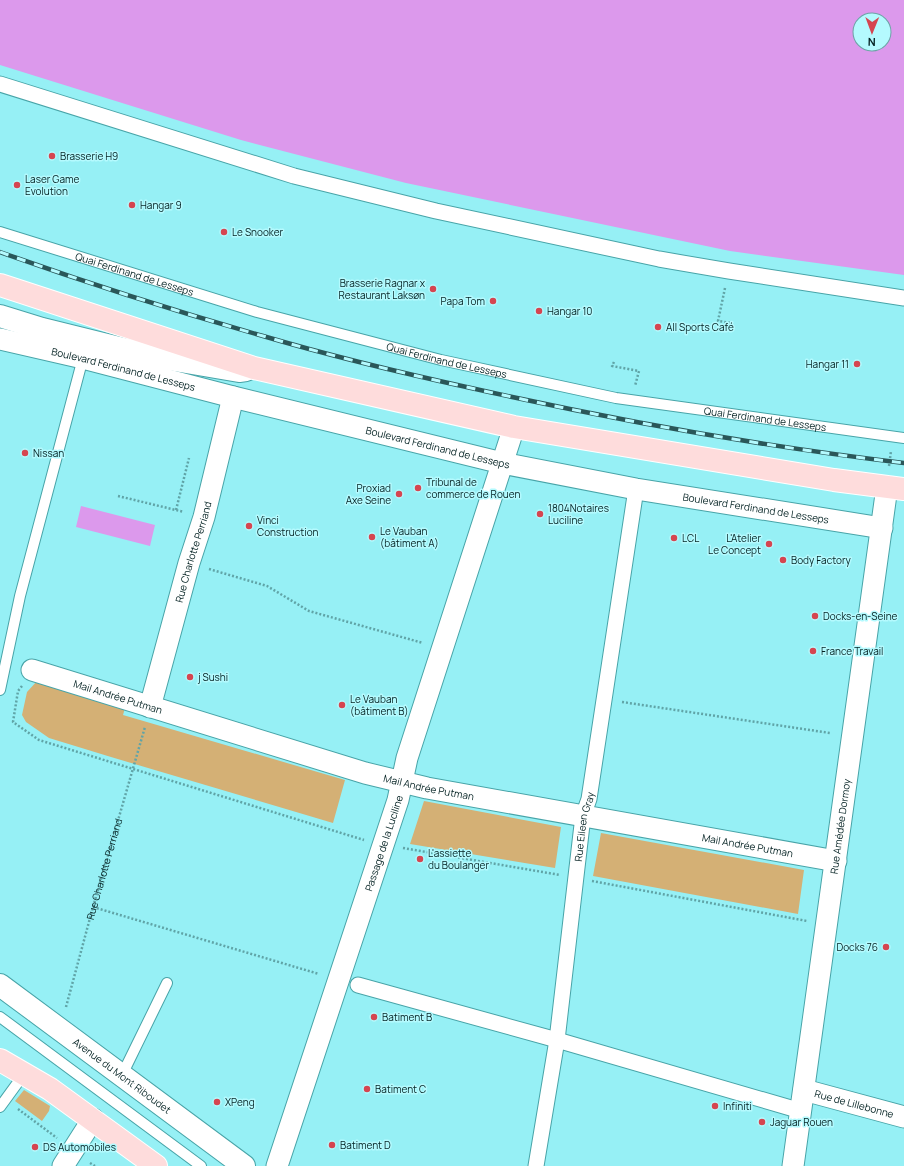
<svg xmlns="http://www.w3.org/2000/svg" width="904" height="1166" viewBox="0 0 904 1166" font-family="Manrope,sans-serif">
  <style>
    .green { fill: #d4b075 }
    .water { fill: #dc99ec; fill-rule: evenodd }
    .lines { fill: none; stroke-linecap: round; stroke-linejoin: round }
    .service-casing { stroke: #48a4a8; stroke-width: 12 }
    .pedestrian-casing { stroke: #48a4a8; stroke-width: 17 }
    .minor-casing { stroke: #48a4a8; stroke-width: 23 }
    .tertiary-casing { stroke: #48a4a8; stroke-width: 24 }
    .primary-casing { stroke: #fff; stroke-width: 24 }
    .path { stroke: #60a4a7; stroke-width: 2.5; stroke-dasharray: 2 2; stroke-linecap: butt }
    .service { stroke: #fff; stroke-width: 10 }
    .pedestrian { stroke: #fff; stroke-width: 15 }
    .minor { stroke: #fff; stroke-width: 21 }
    .tertiary { stroke: #fff; stroke-width: 22 }
    .primary { stroke: #fedcdc; stroke-width: 22 }
    .rail-casing { stroke: #2a5759; stroke-width: 4.5 }
    .rail { stroke: #b4fafe; stroke-width: 3; stroke-dasharray: 9; stroke-linecap: butt }
    .poi-dot { fill: #d54550; stroke: #b4fafe; stroke-width: 1.5 }
    .labels { text-anchor: middle; dominant-baseline: central; stroke-width: 3; stroke-linejoin: round; paint-order: stroke }
    .poi-label { font-size: 10px; fill: #032122; stroke: #b4fafe; text-anchor: start }
    .street-label { font-size: 10px; fill: #032122; stroke: #b4fafe }
  </style>
  <rect width="100%" height="100%" fill="#96f0f5"/>
  <path class="green" d="M38 680 125 708 123 715 345 780 333 823 111 757 49 738 26 722 22 715 27 692Z
    M424 801 561 827 555 868 410 844Z
    M601 833 804 870 798 914 593 876Z
    M24 1090 50 1106 49 1111 42 1121 15 1101Z"/>
  <path class="water" d="M0 0H904V275L730 251 406 183 241 140 0 65ZM860 20H884V44H860Z
    M81 506 155 525 150 546 76 527Z"/>
  <g class="lines">
    <defs>
      <g id="service">
        <path id="s2" d="M0 232 257 312 441 360 616 398 904 438"/>
        <path d="M0 690 20 596 83 358"/>
        <path d="M0 1017 201 1166"/>
        <path d="M122 1075 167 983"/>
        <path d="M0 1107 24 1074"/>
      </g>
      <g id="pedestrian">
        <path d="M0 84 294 176 436 211 659 259 729 271 904 298"/>
        <path d="M358 985 557 1040 801 1111"/>
        <path id="s3" d="M536 1166 557 1040 583 816 589 799 636 489"/>
      </g>
      <g id="minor">
        <path id="s4" d="M0 339 83 358 233 397 502 463 636 489 882 528"/>
        <path id="s5" d="M32 670 365 773 427 788 836 861"/>
        <path id="s6" d="M150 707 189 563 204 517 233 397"/>
        <path id="s7" d="M804 1090 904 1117"/>
        <path d="M63 1166 93 1119"/>
        <path id="s8" d="M277 1166 398 800 407 758 514 427"/>
        <path id="s9" d="M793 1166 887 487"/>
      </g>
      <g id="tertiary">
        <path d="M0 316 42 329 151 356 239 371 246 370"/>
        <path id="s10" d="M0 985 244 1166"/>
      </g>
      <path id="primary" d="M0 285 254 368 514 427 834 480 904 489
        M0 1060 50 1089 156 1166"/>
    </defs>
    <use href="#service" class="service-casing"/>
    <use href="#pedestrian" class="pedestrian-casing"/>
    <use href="#minor" class="minor-casing"/>
    <use href="#tertiary" class="tertiary-casing"/>
    <use href="#primary" class="primary-casing"/>
    <g class="path">
      <path d="M725 288 718 321 732 323"/>
      <path d="M614 362 612 366 639 371 635 386"/>
      <path d="M889 466 891 451"/>
      <path d="M118 496 184 512"/>
      <path d="M176 510 189 458"/>
      <path d="M209 569 267 586 309 611 423 643"/>
      <path d="M22 686 18 691 13 722 39 740 364 840"/>
      <path d="M622 702 830 733"/>
      <path d="M403 848 560 875"/>
      <path d="M592 881 807 921"/>
      <path d="M93 907 319 974"/>
      <path id="s1" d="M66 1007 93 907 145 727"/>
      <path d="M18 1109 57 1138"/>
      <path d="M90 1163 95 1166"/>
    </g>
    <use href="#service" class="service"/>
    <use href="#pedestrian" class="pedestrian"/>
    <use href="#minor" class="minor"/>
    <use href="#tertiary" class="tertiary"/>
    <use href="#primary" class="primary"/>
    <defs>
      <path id="rail" d="M0 252C87 283 175 311 263 336 331 356 402 373 471 388 614 420 759 446 904 463"/>
    </defs>
    <use href="#rail" class="rail-casing"/>
    <use href="#rail" class="rail"/>
  </g>
  <g class="poi-dot">
    <circle cx="52" cy="156" r="4"/>
    <circle cx="17" cy="185" r="4"/>
    <circle cx="132" cy="205" r="4"/>
    <circle cx="224" cy="232" r="4"/>
    <circle cx="433" cy="289" r="4"/>
    <circle cx="493" cy="301" r="4"/>
    <circle cx="539" cy="311" r="4"/>
    <circle cx="658" cy="327" r="4"/>
    <circle cx="857" cy="364" r="4"/>
    <circle cx="25" cy="453" r="4"/>
    <circle cx="418" cy="488" r="4"/>
    <circle cx="399" cy="494" r="4"/>
    <circle cx="540" cy="514" r="4"/>
    <circle cx="249" cy="526" r="4"/>
    <circle cx="372" cy="537" r="4"/>
    <circle cx="674" cy="538" r="4"/>
    <circle cx="769" cy="544" r="4"/>
    <circle cx="783" cy="560" r="4"/>
    <circle cx="815" cy="616" r="4"/>
    <circle cx="813" cy="651" r="4"/>
    <circle cx="190" cy="677" r="4"/>
    <circle cx="342" cy="705" r="4"/>
    <circle cx="420" cy="859" r="4"/>
    <circle cx="886" cy="947" r="4"/>
    <circle cx="374" cy="1017" r="4"/>
    <circle cx="367" cy="1089" r="4"/>
    <circle cx="217" cy="1102" r="4"/>
    <circle cx="715" cy="1106" r="4"/>
    <circle cx="762" cy="1122" r="4"/>
    <circle cx="332" cy="1145" r="4"/>
    <circle cx="35" cy="1147" r="4"/>
  </g>
  <g class="labels">
    <g class="poi-label">
      <text x="60" y="156">Brasserie H9</text>
      <text x="25" y="179">Laser Game<tspan x="25" dy="12">Evolution</tspan></text>
      <text x="140" y="205">Hangar 9</text>
      <text x="232" y="232">Le Snooker</text>
      <text x="425" y="283" text-anchor="end">Brasserie Ragnar x<tspan x="425" dy="12">Restaurant Laksøn</tspan></text>
      <text x="485" y="301" text-anchor="end">Papa Tom</text>
      <text x="547" y="311">Hangar 10</text>
      <text x="666" y="327">All Sports Café</text>
      <text x="849" y="364" text-anchor="end">Hangar 11</text>
      <text x="33" y="453">Nissan</text>
      <text x="426" y="482">Tribunal de<tspan x="426" dy="12">commerce de Rouen</tspan></text>
      <text x="391" y="488" text-anchor="end">Proxiad<tspan x="391" dy="12">Axe Seine</tspan></text>
      <text x="548" y="508">1804Notaires<tspan x="548" dy="12">Luciline</tspan></text>
      <text x="257" y="520">Vinci<tspan x="257" dy="12">Construction</tspan></text>
      <text x="380" y="531">Le Vauban<tspan x="380" dy="12">(bâtiment A)</tspan></text>
      <text x="682" y="538">LCL</text>
      <text x="761" y="538" text-anchor="end">L'Atelier<tspan x="761" dy="12">Le Concept</tspan></text>
      <text x="791" y="560">Body Factory</text>
      <text x="823" y="616">Docks-en-Seine</text>
      <text x="821" y="651">France Travail</text>
      <text x="198" y="677">j Sushi</text>
      <text x="350" y="699">Le Vauban<tspan x="350" dy="12">(bâtiment B)</tspan></text>
      <text x="428" y="853">L'assiette<tspan x="428" dy="12">du Boulanger</tspan></text>
      <text x="878" y="947" text-anchor="end">Docks 76</text>
      <text x="382" y="1017">Batiment B</text>
      <text x="375" y="1089">Batiment C</text>
      <text x="225" y="1102">XPeng</text>
      <text x="723" y="1106">Infiniti</text>
      <text x="770" y="1122">Jaguar Rouen</text>
      <text x="340" y="1145">Batiment D</text>
      <text x="43" y="1147">DS Automobiles</text>
    </g>
    <g class="street-label">
      <text stroke="none"><textPath href="#s2" startOffset="141">Quai Ferdinand de Lesseps</textPath></text>
      <text stroke="none"><textPath href="#s2" startOffset="465">Quai Ferdinand de Lesseps</textPath></text>
      <text stroke="none"><textPath href="#s4" startOffset="127">Boulevard Ferdinand de Lesseps</textPath></text>
      <text stroke="none"><textPath href="#s2" startOffset="789">Quai Ferdinand de Lesseps</textPath></text>
      <text stroke="none"><textPath href="#s4" startOffset="451">Boulevard Ferdinand de Lesseps</textPath></text>
      <text stroke="none"><textPath href="#s4" startOffset="775">Boulevard Ferdinand de Lesseps</textPath></text>
      <text stroke="none"><textPath href="#s6" startOffset="161">Rue Charlotte Perriand</textPath></text>
      <text stroke="none"><textPath href="#s5" startOffset="90">Mail Andrée Putman</textPath></text>
      <text stroke="none"><textPath href="#s5" startOffset="414">Mail Andrée Putman</textPath></text>
      <text stroke="none"><textPath href="#s3" startOffset="343">Rue Eileen Gray</textPath></text>
      <text stroke="none"><textPath href="#s9" startOffset="343">Rue Amédée Dormoy</textPath></text>
      <text stroke="none"><textPath href="#s8" startOffset="340">Passage de la Luciline</textPath></text>
      <text stroke="none"><textPath href="#s5" startOffset="738">Mail Andrée Putman</textPath></text>
      <text stroke="none"><textPath href="#s1" startOffset="143">Rue Charlotte Perriand</textPath></text>
      <text stroke="none"><textPath href="#s10" startOffset="152">Avenue du Mont Riboudet</textPath></text>
      <text stroke="none"><textPath href="#s7" startOffset="52">Rue de Lillebonne</textPath></text>
    </g>
  </g>
  <g transform="translate(872 32) rotate(181)"><circle r="19" fill="#b4fafe" stroke="#6da3a6"/>
  <path d="M0-3L7 15L0 10L-7 15Z" fill="#d54550"/>
  <text y="-6" font-size="11" font-weight="bold" text-anchor="middle" fill="#032122">N</text>
  </g>
</svg>
